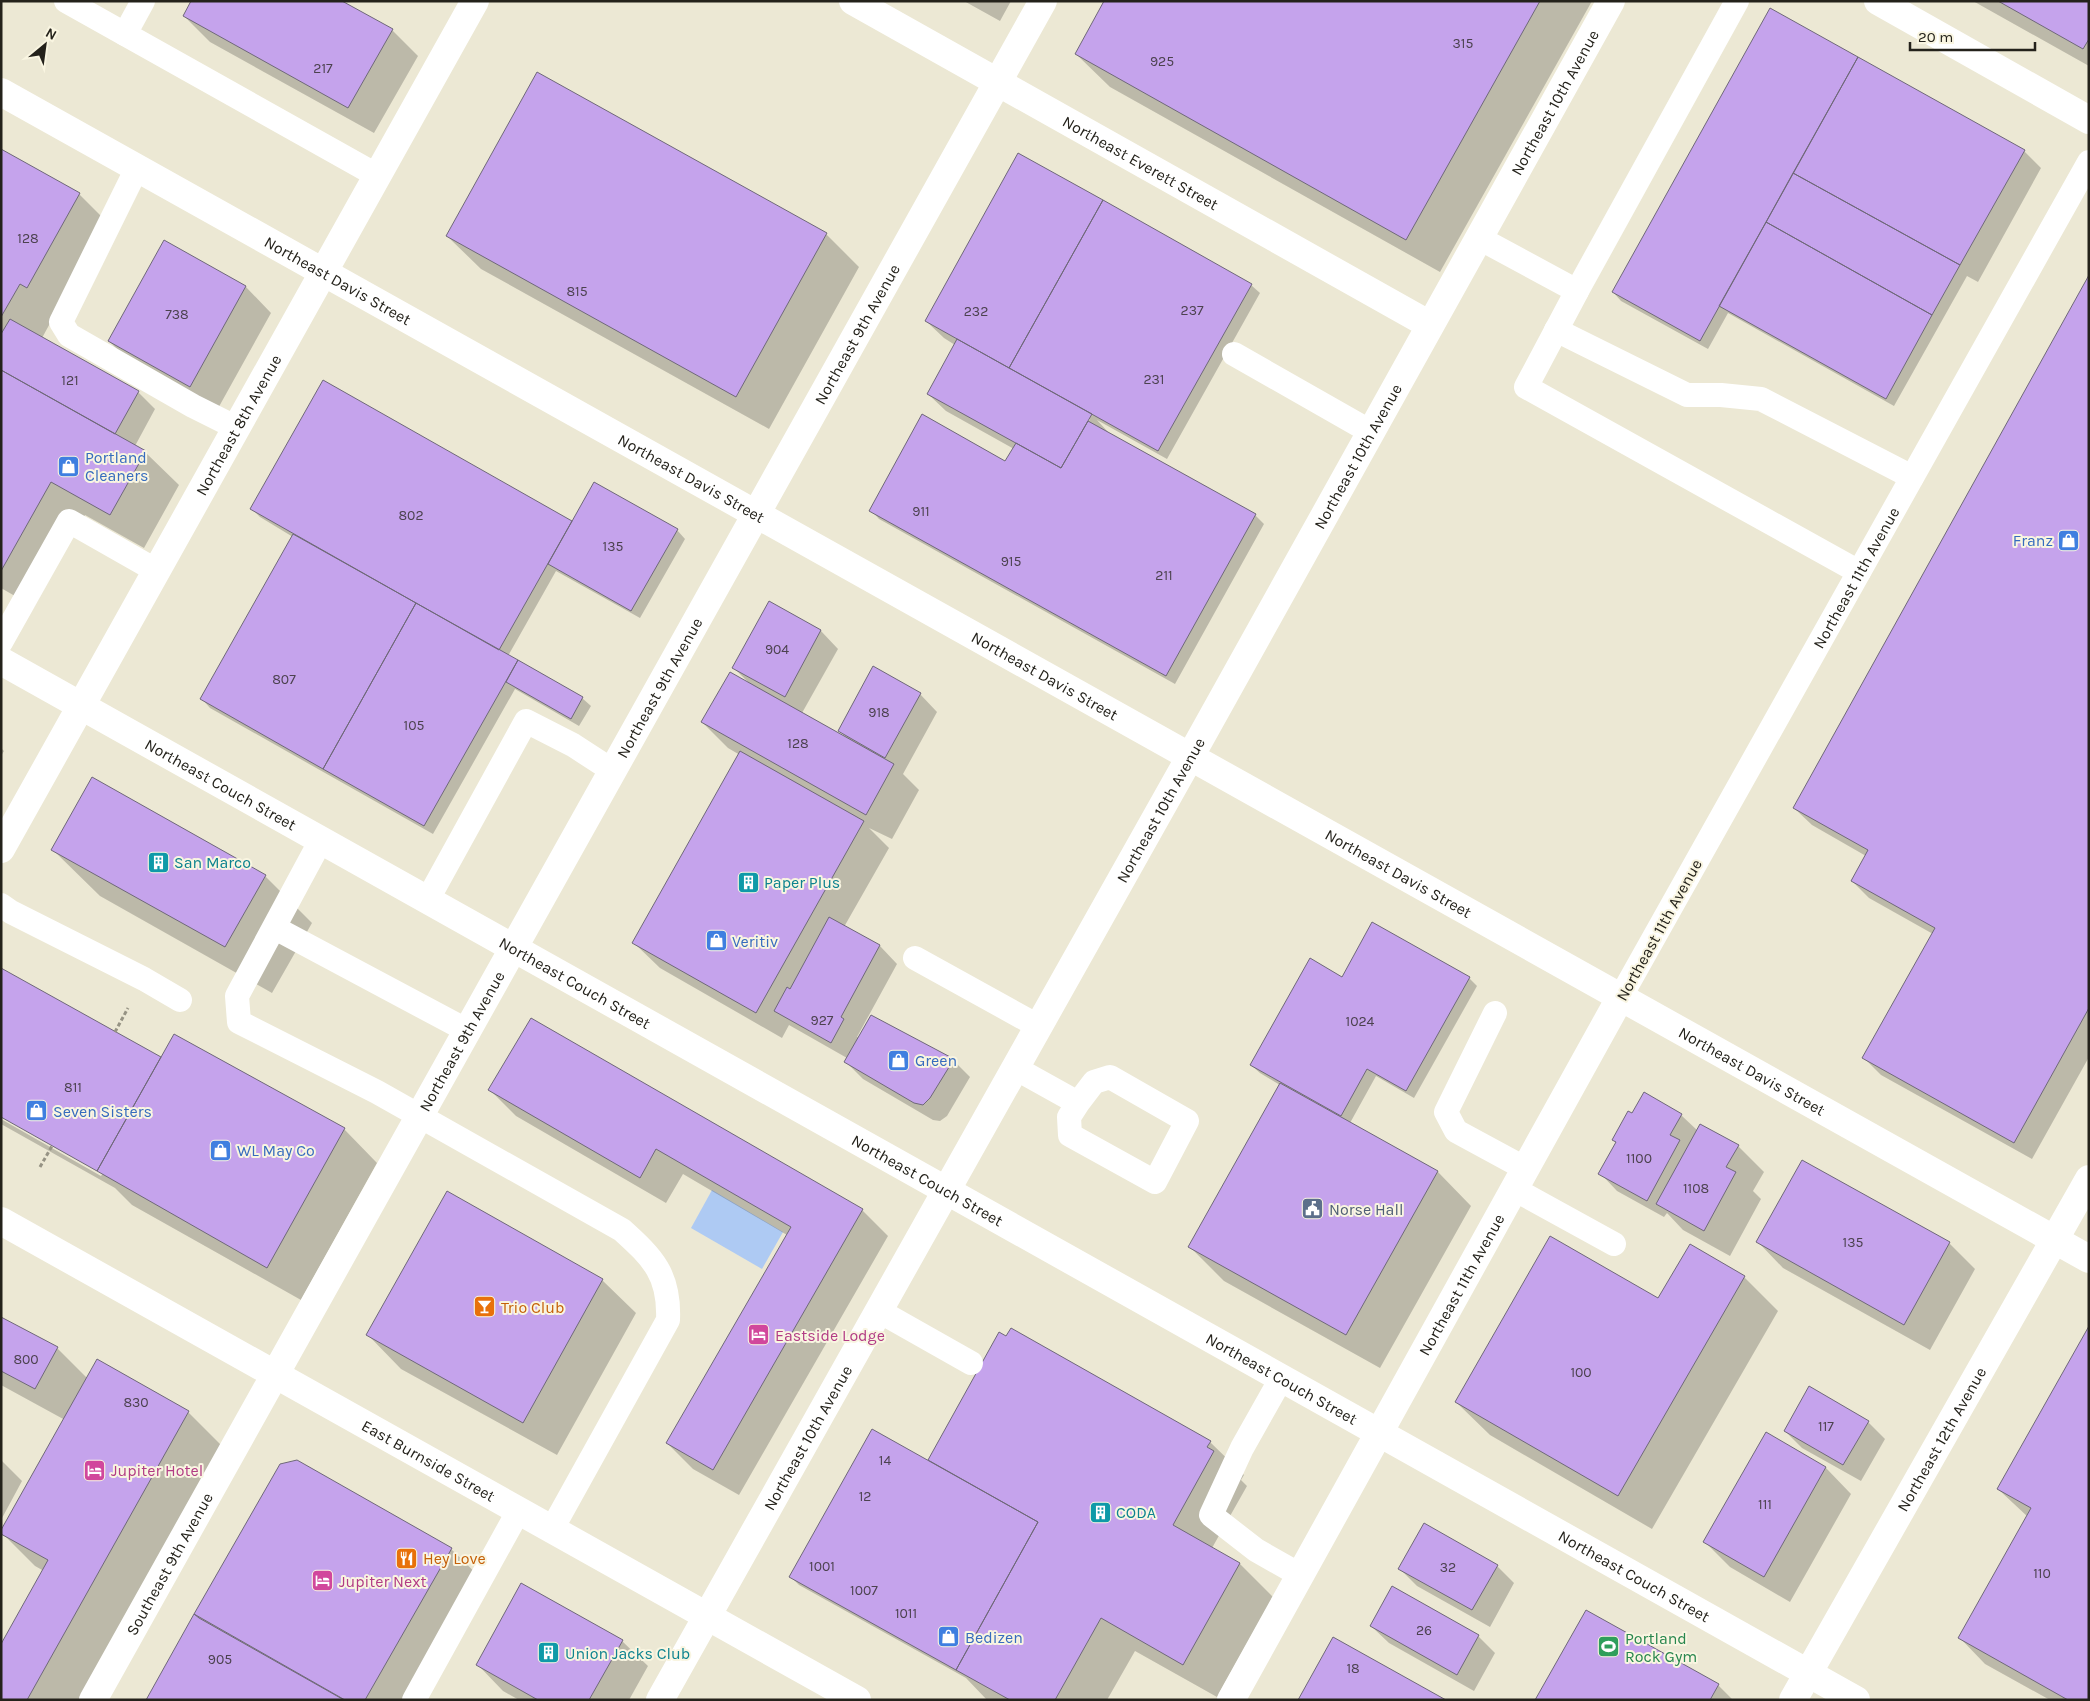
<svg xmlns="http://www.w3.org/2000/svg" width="2090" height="1701" viewBox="0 0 2090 1701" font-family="Karla,sans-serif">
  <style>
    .water { fill: #aecaf3 }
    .shadow { fill: #0003; fill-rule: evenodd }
    .building { fill: #c5a3ec; stroke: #6f6879 }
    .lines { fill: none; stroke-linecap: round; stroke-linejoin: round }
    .path { stroke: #969384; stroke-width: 3; stroke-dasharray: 4 2.5; stroke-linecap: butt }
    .lane { stroke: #fff; stroke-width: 24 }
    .street { stroke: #fff; stroke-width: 28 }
    .secondary { stroke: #fff; stroke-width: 28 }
    .primary { stroke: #fff; stroke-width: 28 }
    .labels { text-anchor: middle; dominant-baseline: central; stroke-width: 4; stroke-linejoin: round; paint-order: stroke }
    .number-label { font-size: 14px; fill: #4c424f }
    .street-label { font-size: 16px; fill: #24221b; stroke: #f9f5e1 }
    .shop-label { font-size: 16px; fill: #366cbe; stroke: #f9f5e1; text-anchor: start }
    .culture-label { font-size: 16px; fill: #0d838f; stroke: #f9f5e1; text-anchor: start }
    .service-label { font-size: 16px; fill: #4e5e75; stroke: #f9f5e1; text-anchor: start }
    .food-label { font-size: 16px; fill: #c56008; stroke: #f9f5e1; text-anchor: start }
    .hotel-label { font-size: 16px; fill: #b23c85; stroke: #f9f5e1; text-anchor: start }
    .leisure-label { font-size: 16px; fill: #27864d; stroke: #f9f5e1; text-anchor: start }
  </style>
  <rect width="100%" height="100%" fill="#ece8d4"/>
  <path class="water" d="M712 1190 783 1232 762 1269 691 1228Z"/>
  <path class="shadow" d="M964 1H1011L1000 21Z
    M1106 1H1592L1440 272 1110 87 1076 54Z
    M1973 1H2089V66Z
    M184 16 392 30 418 56 374 133 210 42Z
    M1 150 79 194 113 228 54 316 42 338 138 392 155 409 135 446 145 452 179 485 144 548 85 515 34 607 1 588Z
    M2024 151 2041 168 1978 282 1967 276 1894 406 1728 313 1708 349 1621 301 1613 292Z
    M826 234 859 267 769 429 481 269 447 236Z
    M164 242 246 287 271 313 216 412 135 367 109 341Z
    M2089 278V1057L2032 1159 1881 1075 1864 1058 1933 934 1869 898 1852 881 1866 856 1812 825 1794 808Z
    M1251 285 1260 293 1167 459 1097 420 1108 432 1107 433 1255 515 1264 524 1175 684 879 519 871 510 1006 463 1014 449 946 411 928 394 955 345 944 338 926 321ZM1088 419H1090L1086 427 1084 426Z
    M323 382 572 522 677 530 685 539 640 618 556 571 508 656 582 698 591 706 579 726 515 689 433 834 210 708 202 699 293 537 260 517 252 509Z
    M769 603 821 631 838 649 802 713 846 737 839 731 920 694 937 712 903 774 919 790 892 839 869 828 889 848 844 927 880 946 897 964 857 1037 953 1060 970 1077 947 1116 940 1121 933 1120 863 1079 845 1061 847 1058 789 1025 782 1038 660 968 634 943 740 755 728 748 702 722 748 682 734 668Z
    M1 748 4 751 1 756Z
    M53 850 265 876 312 923 272 993 100 896Z
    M1342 978H1469L1477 986 1414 1098 1376 1076 1350 1123 1438 1172 1471 1206 1380 1368 1224 1281 1190 1247 1280 1085 1260 1073 1251 1065Z
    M160 1058 344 1129 377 1163 301 1300 132 1205 115 1188 1 1124V1119L101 1176 103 1173 1 1116Z
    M490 1090 862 1210 888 1236 739 1495 693 1469 667 1443 787 1235 683 1174 666 1203 516 1116Z
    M1681 1115 1698 1131 1738 1146 1764 1172 1753 1191 1761 1199 1730 1256 1683 1230 1667 1213 1664 1217 1617 1191 1600 1173 1616 1143 1613 1140Z
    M1758 1242 1949 1243 1975 1269 1930 1350 1783 1268Z
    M1690 1246 1744 1277 1778 1311 1652 1529 1490 1435 1456 1402 1658 1300Z
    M602 1280 636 1313 557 1455 401 1369 368 1335Z
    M1 1318 57 1348 88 1379 188 1412 221 1445 79 1700H1L44 1571 35 1566 1 1532 65 1420 1 1385Z
    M2089 1328V1700H2050L1985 1664 1960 1638 2028 1517 1998 1489Z
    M1868 1422 1885 1439 1861 1481 1802 1448 1785 1431Z
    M1766 1434 1826 1468 1851 1494 1790 1602 1730 1567 1704 1541Z
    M1210 1442 1244 1475 1241 1480 1247 1486 1212 1548 1240 1564 1273 1597 1217 1697 1135 1651 1107 1700H987L966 1678 799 1585 791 1577 933 1464 929 1459Z
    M1 1460 22 1481 1 1520Z
    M281 1465 451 1549 485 1582 418 1700H147Z
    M1497 1566 1514 1583 1490 1627 1417 1586 1400 1569Z
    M1371 1626 1478 1636 1495 1653 1474 1691 1389 1643Z
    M622 1641 648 1666 629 1700H519L503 1691 478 1665Z
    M1718 1685 1733 1700H1537Z"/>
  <path class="building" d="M191 1H342L393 29 348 108 183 16Z
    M1104 1H1540L1406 240 1075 54Z
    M1998 1H2089V39L2083 49Z
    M1770 8 1858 57 1700 341 1612 292Z
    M1858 57 2025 150 1960 265 1793 173Z
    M537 72 827 233 736 397 446 236Z
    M1 149 80 193 27 288 20 284 1 317Z
    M1018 153 1103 200 1009 368 925 321Z
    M1793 173 1960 265 1932 315 1766 222Z
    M1103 200 1252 284 1158 451 1009 368Z
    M1766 222 1932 315 1886 399 1719 306Z
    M164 240 246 286 190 387 108 341Z
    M2089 275V1008L2014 1143 1862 1058 1935 928 1851 881 1868 850 1793 808Z
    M10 319 139 391 115 434 1 370V334Z
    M957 339 1092 414 1061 468 927 394Z
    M1 370 146 451 110 515 51 482 1 571Z
    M323 380 572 521 499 650 250 509Z
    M922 414 1005 461 1016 443 1061 468 1088 421 1256 514 1166 676 869 511Z
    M594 482 678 529 631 611 548 564Z
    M293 534 416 603 323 769 200 699Z
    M769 601 821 630 785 697 732 668Z
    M416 603 518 660 424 826 323 769Z
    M518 660 583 697 571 719 506 682Z
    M873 666 921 693 885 758 838 731Z
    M730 672 894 764 866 815 701 722Z
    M740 751 864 821 756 1013 632 943Z
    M92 777 266 875 225 947 51 850Z
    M829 917 880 945 841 1017 844 1019 831 1043 774 1011 787 987 790 989Z
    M1372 922 1470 977 1406 1091 1367 1069 1341 1116 1250 1065 1310 958 1342 977Z
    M1 968 161 1057 97 1171 1 1117Z
    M871 1015 954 1059 930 1098 923 1105 914 1103 844 1062Z
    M531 1018 863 1209 713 1470 666 1443 791 1227 656 1149 640 1178 488 1090Z
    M174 1034 345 1128 267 1268 97 1171Z
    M1280 1083 1438 1171 1346 1335 1188 1247Z
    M1644 1092 1682 1114 1670 1135 1680 1140 1647 1201 1598 1174 1616 1142 1612 1140 1628 1111 1632 1113Z
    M1700 1124 1739 1145 1726 1167 1736 1172 1704 1231 1656 1204Z
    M1802 1160 1950 1242 1904 1325 1756 1242Z
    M447 1191 603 1279 523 1423 366 1335Z
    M1550 1236 1658 1298 1690 1244 1745 1276 1618 1496 1455 1402Z
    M1 1317 58 1347 35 1389 1 1371Z
    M2089 1326V1700H2068L1958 1638 2031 1508 1997 1489Z
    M1011 1328 1211 1441 1207 1447 1214 1451 1173 1525 1240 1563 1183 1665 1101 1618 1055 1700H1010L956 1670 1038 1522 928 1460 999 1332 1006 1336Z
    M97 1359 189 1411 27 1700H1V1644L48 1560 1 1534V1530Z
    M1809 1386 1869 1421 1843 1465 1784 1431Z
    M872 1429 1038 1522 956 1670 789 1577Z
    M1766 1432 1826 1467 1764 1577 1703 1542Z
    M297 1460 452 1548 365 1700H345L194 1614 280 1464Z
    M1424 1523 1498 1565 1472 1610 1398 1569Z
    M521 1583 623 1640 589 1700H538L476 1665Z
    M1392 1586 1479 1635 1457 1675 1370 1626Z
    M1586 1610 1719 1684 1710 1700H1535Z
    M194 1614 199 1618 344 1700H146Z
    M1333 1637 1446 1700H1298Z"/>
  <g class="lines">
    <path class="path" d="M115 1032 128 1008
      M40 1167 52 1146"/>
    <g class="lane">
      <path d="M66 1 378 176"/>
      <path d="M125 34 143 1"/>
      <path d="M137 168 61 322 69 335 193 406 237 428"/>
      <path d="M1479 238 1577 291 1526 387 1859 572"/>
      <path d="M1577 291 1737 1"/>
      <path d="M1556 330 1687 395H1721L1761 399 1912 477"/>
      <path d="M1234 354 1371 432"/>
      <path d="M1 642 69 521 157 571"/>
      <path d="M321 840 237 996 239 1022 377 1092 622 1230C653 1258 670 1275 668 1320L552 1529"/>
      <path d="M428 899 526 721 573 745 613 771"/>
      <path d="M1 905 11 912 144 979 180 1000"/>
      <path d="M275 928 468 1031"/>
      <path d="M915 958 1038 1026"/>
      <path id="s1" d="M1620 998 2089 162"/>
      <path d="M1495 1013 1446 1112 1456 1131 1526 1169"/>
      <path d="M1015 1068 1078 1103 1069 1117 1070 1135 1155 1182 1187 1121 1110 1077 1094 1082 1078 1103"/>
      <path d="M1514 1189 1614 1244"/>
      <path d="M879 1311 971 1363"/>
      <path d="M1282 1377 1242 1448 1211 1515 1256 1550 1300 1575"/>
      <path d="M414 1700 519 1510"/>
    </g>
    <g class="street">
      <path id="s2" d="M853 1 1430 325"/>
      <path d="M1878 1 2089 120"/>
      <path id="s3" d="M1 92 2089 1259"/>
      <path id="s4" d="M1 849 475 1"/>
      <path id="s5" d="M93 1700 1043 1"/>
      <path id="s6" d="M660 1700 1190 757 1611 1"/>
      <path id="s7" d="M1231 1700 1620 998"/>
    </g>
    <path class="secondary" id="s8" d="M1793 1700 2089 1179"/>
    <g class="primary">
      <path id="s9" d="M1 661 1856 1700"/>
      <path id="s10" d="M1 1221 857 1700"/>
    </g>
  </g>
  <defs>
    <symbol id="shop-square" viewBox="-11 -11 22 22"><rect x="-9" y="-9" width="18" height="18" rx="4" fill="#3f7fe0" stroke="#f9f5e1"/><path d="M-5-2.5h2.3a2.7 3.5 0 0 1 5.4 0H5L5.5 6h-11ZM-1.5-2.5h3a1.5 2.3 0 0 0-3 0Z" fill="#fff"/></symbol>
    <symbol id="building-square" viewBox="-11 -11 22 22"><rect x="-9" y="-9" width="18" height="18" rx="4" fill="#0f9aa8" stroke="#f9f5e1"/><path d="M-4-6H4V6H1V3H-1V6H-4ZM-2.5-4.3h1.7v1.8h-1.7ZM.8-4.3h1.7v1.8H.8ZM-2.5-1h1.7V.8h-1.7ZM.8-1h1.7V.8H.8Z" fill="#fff"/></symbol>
    <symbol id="civic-square" viewBox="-11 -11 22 22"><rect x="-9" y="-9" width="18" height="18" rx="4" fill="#5c6f8a" stroke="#f9f5e1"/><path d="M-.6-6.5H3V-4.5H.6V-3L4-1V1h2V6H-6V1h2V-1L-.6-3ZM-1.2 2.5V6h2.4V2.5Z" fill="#fff"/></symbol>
    <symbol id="bar-square" viewBox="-11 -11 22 22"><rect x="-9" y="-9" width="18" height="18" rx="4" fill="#e8710a" stroke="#f9f5e1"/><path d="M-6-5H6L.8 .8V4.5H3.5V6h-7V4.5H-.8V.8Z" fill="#fff"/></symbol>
    <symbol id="hotel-square" viewBox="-11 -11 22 22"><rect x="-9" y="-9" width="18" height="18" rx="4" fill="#d1479c" stroke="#f9f5e1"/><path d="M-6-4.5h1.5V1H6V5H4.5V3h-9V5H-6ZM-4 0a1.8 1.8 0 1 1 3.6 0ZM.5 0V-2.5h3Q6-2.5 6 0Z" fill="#fff"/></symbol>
    <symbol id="restaurant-square" viewBox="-11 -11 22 22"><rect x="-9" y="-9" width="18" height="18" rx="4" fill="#e8710a" stroke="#f9f5e1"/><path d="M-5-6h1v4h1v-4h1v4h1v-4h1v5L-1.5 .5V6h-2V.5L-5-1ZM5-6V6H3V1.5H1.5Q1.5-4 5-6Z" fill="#fff"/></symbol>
    <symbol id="stadium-square" viewBox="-11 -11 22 22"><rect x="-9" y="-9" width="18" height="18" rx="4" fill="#2e9e5b" stroke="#f9f5e1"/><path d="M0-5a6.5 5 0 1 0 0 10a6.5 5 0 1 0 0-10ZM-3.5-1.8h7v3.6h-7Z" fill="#fff"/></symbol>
  </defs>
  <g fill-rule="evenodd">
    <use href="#shop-square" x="56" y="454" width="25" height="25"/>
    <use href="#shop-square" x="2056" y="528" width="25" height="25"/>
    <use href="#building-square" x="146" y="850" width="25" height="25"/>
    <use href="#building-square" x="736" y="870" width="25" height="25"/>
    <use href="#shop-square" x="704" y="928" width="25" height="25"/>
    <use href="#shop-square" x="886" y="1048" width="25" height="25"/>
    <use href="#shop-square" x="24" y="1098" width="25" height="25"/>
    <use href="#shop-square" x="208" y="1138" width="25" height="25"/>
    <use href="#civic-square" x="1300" y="1196" width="25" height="25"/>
    <use href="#bar-square" x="472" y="1294" width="25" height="25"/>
    <use href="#hotel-square" x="746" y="1322" width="25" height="25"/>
    <use href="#hotel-square" x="82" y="1458" width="25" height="25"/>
    <use href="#building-square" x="1088" y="1500" width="25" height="25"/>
    <use href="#restaurant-square" x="394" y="1546" width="25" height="25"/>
    <use href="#hotel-square" x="310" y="1568" width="25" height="25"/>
    <use href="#shop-square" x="936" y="1624" width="25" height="25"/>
    <use href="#stadium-square" x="1596" y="1634" width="25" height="25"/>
    <use href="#building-square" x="536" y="1640" width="25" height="25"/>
  </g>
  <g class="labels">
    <g class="number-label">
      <text x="1463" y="43">315</text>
      <text x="1162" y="61">925</text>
      <text x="323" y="68">217</text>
      <text x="28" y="238">128</text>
      <text x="577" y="291">815</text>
      <text x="1192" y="310">237</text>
      <text x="976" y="311">232</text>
      <text x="177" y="314">738</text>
      <text x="1154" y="379">231</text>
      <text x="70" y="380">121</text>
      <text x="921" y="511">911</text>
      <text x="411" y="515">802</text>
      <text x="613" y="546">135</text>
      <text x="1011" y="561">915</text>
      <text x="1164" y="575">211</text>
      <text x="777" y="649">904</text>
      <text x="284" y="679">807</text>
      <text x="879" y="712">918</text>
      <text x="414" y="725">105</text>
      <text x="798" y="743">128</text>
      <text x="822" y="1020">927</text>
      <text x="1360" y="1021">1024</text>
      <text x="73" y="1087">811</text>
      <text x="1639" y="1158">1100</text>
      <text x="1696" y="1188">1108</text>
      <text x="1853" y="1242">135</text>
      <text x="26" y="1359">800</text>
      <text x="1581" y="1372">100</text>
      <text x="136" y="1402">830</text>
      <text x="1826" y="1426">117</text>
      <text x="885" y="1460">14</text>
      <text x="865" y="1496">12</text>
      <text x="1765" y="1504">111</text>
      <text x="822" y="1566">1001</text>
      <text x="1448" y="1567">32</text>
      <text x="2042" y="1573">110</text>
      <text x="864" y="1590">1007</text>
      <text x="906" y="1613">1011</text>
      <text x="1424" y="1630">26</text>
      <text x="220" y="1659">905</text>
      <text x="1353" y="1668">18</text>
    </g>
    <g class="street-label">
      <text stroke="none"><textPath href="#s6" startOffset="1831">Northeast 10th Avenue</textPath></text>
      <text stroke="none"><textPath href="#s2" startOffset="330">Northeast Everett Street</textPath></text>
      <text stroke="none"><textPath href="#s3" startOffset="386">Northeast Davis Street</textPath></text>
      <text stroke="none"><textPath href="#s5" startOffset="1565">Northeast 9th Avenue</textPath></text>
      <text stroke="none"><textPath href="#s4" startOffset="486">Northeast 8th Avenue</textPath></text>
      <text stroke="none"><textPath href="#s6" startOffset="1426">Northeast 10th Avenue</textPath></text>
      <text stroke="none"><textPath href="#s3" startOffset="791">Northeast Davis Street</textPath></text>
      <text stroke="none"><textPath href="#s1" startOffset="482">Northeast 11th Avenue</textPath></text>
      <text stroke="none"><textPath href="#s3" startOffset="1196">Northeast Davis Street</textPath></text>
      <text stroke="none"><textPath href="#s5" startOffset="1160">Northeast 9th Avenue</textPath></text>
      <text stroke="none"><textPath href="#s9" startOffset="252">Northeast Couch Street</textPath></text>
      <text stroke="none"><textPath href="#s6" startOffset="1021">Northeast 10th Avenue</textPath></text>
      <text stroke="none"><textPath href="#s3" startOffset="1601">Northeast Davis Street</textPath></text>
      <text transform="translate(1659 930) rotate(-61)">Northeast 11th Avenue</text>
      <text stroke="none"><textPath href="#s9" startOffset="658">Northeast Couch Street</textPath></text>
      <text stroke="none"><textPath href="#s5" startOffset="755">Northeast 9th Avenue</textPath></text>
      <text stroke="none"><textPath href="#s3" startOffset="2006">Northeast Davis Street</textPath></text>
      <text stroke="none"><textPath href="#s9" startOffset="1062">Northeast Couch Street</textPath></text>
      <text stroke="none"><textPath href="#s7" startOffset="475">Northeast 11th Avenue</textPath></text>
      <text stroke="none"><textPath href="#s9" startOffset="1468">Northeast Couch Street</textPath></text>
      <text stroke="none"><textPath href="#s6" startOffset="301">Northeast 10th Avenue</textPath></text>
      <text stroke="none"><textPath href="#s8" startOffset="300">Northeast 12th Avenue</textPath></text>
      <text stroke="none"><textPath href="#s10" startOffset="490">East Burnside Street</textPath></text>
      <text stroke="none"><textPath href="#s5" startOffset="156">Southeast 9th Avenue</textPath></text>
      <text stroke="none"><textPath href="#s9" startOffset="1872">Northeast Couch Street</textPath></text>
    </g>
    <g class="shop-label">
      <text x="85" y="457">Portland<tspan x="85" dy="18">Cleaners</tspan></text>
      <text x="2053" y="540" text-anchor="end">Franz</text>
      <text x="732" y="941">Veritiv</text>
      <text x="915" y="1060">Green</text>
      <text x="53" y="1111">Seven Sisters</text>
      <text x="237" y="1150">WL May Co</text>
      <text x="965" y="1637">Bedizen</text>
    </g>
    <g class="culture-label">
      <text x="174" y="862">San Marco</text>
      <text x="764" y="882">Paper Plus</text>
      <text x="1116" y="1512">CODA</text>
      <text x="565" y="1653">Union Jacks Club</text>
    </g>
    <g class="service-label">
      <text x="1329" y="1209">Norse Hall</text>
    </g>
    <g class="food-label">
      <text x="501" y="1307">Trio Club</text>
      <text x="423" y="1558">Hey Love</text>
    </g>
    <g class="hotel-label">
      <text x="775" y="1335">Eastside Lodge</text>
      <text x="111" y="1470">Jupiter Hotel</text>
      <text x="339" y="1581">Jupiter Next</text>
    </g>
    <g class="leisure-label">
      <text x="1625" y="1638">Portland<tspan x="1625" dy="18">Rock Gym</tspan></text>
    </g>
  </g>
  <rect width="2090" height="1701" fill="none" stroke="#24221b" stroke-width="5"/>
  <g transform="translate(45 45) rotate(29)" stroke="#f9f5e1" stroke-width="4" paint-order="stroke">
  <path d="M0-4L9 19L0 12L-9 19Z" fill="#24221b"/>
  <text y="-8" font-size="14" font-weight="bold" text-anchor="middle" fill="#24221b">N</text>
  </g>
  <path d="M1910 42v8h125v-8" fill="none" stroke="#24221b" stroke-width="2.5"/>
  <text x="1918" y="42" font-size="15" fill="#24221b" stroke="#f9f5e1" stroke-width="4" paint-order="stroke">20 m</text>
</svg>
